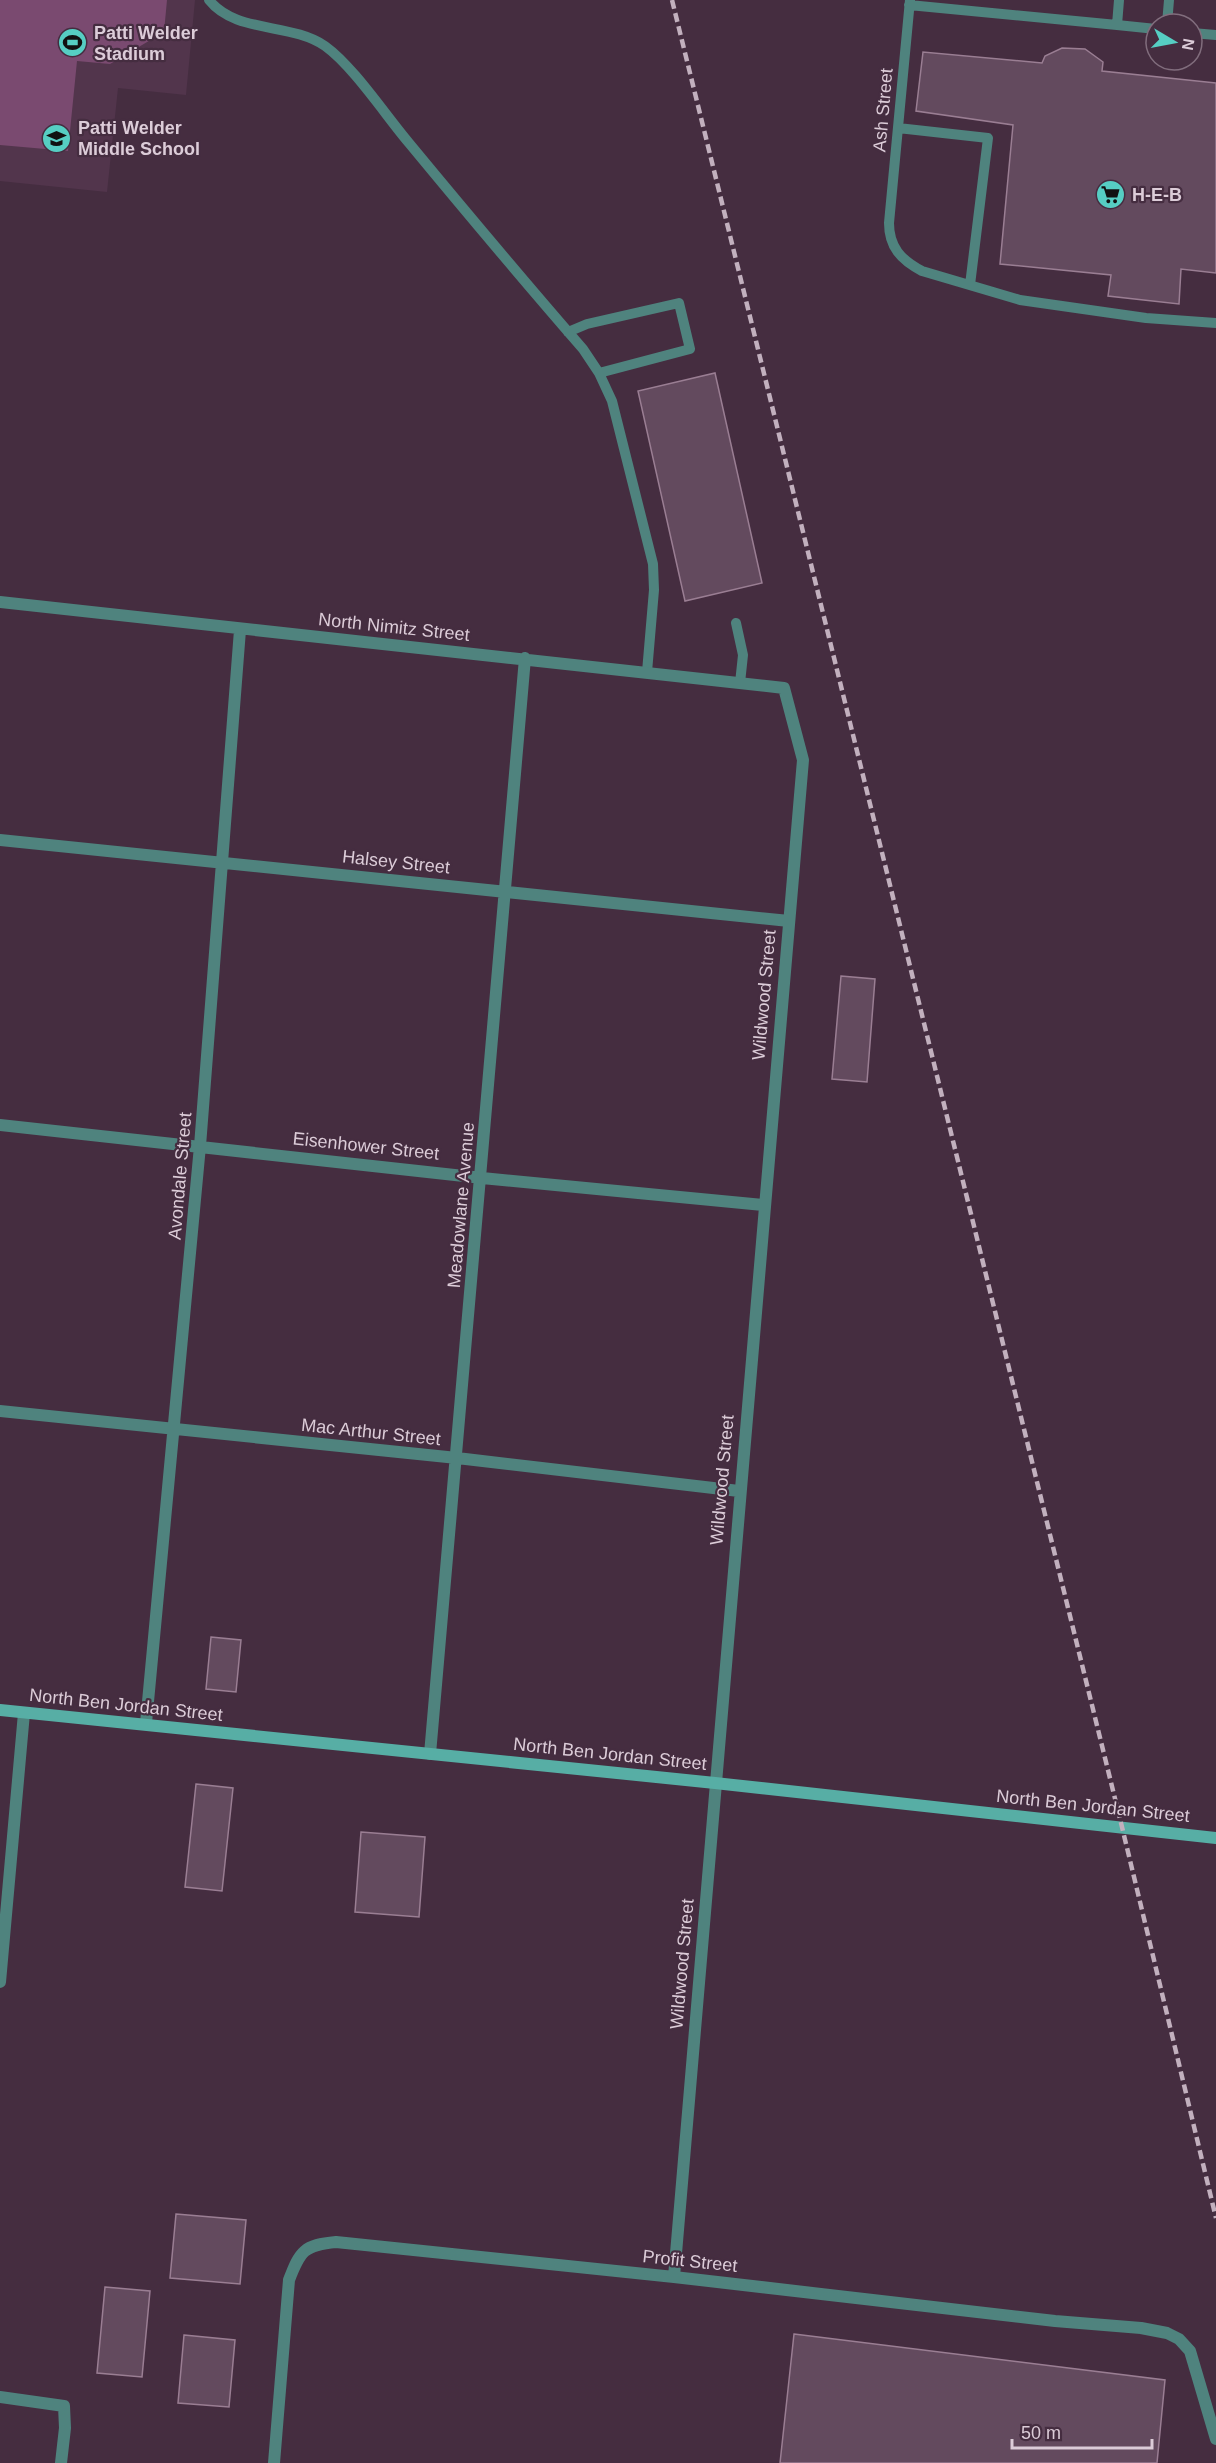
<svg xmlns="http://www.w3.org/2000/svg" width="1216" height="2463" viewBox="0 0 1216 2463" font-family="Helvetica,sans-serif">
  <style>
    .built { fill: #52354c }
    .green { fill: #7a4a70 }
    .building { fill: #634a5e; stroke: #9a7e93; stroke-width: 1.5 }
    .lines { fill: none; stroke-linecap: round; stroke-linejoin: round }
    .lane { stroke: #4f837e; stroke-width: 10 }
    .street { stroke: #4f837e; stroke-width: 12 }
    .secondary { stroke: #57aea5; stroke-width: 12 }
    .rail { stroke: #c2b0be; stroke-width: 4.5; stroke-dasharray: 9 4.5; stroke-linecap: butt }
    .labels { text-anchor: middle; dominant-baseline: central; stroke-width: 4.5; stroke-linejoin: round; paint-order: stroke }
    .poi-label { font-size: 18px; font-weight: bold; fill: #dcccd8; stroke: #452d40; text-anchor: start }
    .street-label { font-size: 18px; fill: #dcccd8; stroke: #452d40 }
  </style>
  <rect width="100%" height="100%" fill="#452d40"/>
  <path class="built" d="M0 0H195L186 95 118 88 107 192 0 181Z"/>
  <path class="green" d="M0 0H167L164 32 110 64 77 61 68 151 0 145Z"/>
  <path class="building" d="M1062 48 1085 49 1103 62 1102 71 1216 83V273L1181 269 1179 304 1108 296 1111 275 1000 264 1013 125 916 111 923 52 1042 63 1045 56Z
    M715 373 762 583 685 601 638 391Z
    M841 976 875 979 867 1082 832 1079Z
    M211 1637 241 1640 236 1692 206 1689Z
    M196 1784 233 1788 222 1891 185 1887Z
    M361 1832 425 1837 419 1917 355 1912Z
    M176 2214 246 2220 240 2284 170 2278Z
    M105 2287 150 2291 142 2377 97 2373Z
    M794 2334 1165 2380 1157 2463H780Z
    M184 2335 235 2340 229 2407 178 2403Z"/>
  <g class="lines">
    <path class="lane" d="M209 0C236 34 290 22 325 46 353 66 386 116 409 143 466 212 524 281 583 349L599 373 612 401 653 564 654 590 647 672
      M910 0 889 223C889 247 901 260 922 271L1020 300 1146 318 1216 323
      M1119 0 1117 25 1156 29
      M909 5 1117 25
      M1167 24 1169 0
      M1192 33 1216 35
      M898 128 988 138 970 285
      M568 332 587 324 679 303 690 349 599 373
      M736 623 743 655 740 683"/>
    <path class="street" d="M0 602 784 688 803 760 674 2277
      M0 840 789 921
      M0 1125 482 1178 763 1205
      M0 1411 457 1458 739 1491
      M146 1723 200 1146 240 630
      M430 1754 525 658
      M0 1982 24 1713
      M0 2397 64 2406 65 2428 61 2463
      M274 2463 289 2280C300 2251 304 2245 336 2242L674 2277 1055 2321 1141 2328 1167 2333 1179 2339 1190 2351 1216 2439"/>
    <path class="secondary" d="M0 1710 715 1783 1216 1838"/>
    <path class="rail" d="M672 0 1122 1827 1216 2218"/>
  </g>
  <defs>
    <symbol id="stadium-disc" viewBox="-11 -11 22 22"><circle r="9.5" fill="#56cec3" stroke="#452d40"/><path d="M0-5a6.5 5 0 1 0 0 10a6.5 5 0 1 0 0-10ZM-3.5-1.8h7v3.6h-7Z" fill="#111"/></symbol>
    <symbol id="school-disc" viewBox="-11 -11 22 22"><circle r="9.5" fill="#56cec3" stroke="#452d40"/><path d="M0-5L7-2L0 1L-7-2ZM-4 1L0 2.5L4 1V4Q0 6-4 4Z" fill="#111"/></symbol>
    <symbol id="supermarket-disc" viewBox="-11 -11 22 22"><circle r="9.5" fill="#56cec3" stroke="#452d40"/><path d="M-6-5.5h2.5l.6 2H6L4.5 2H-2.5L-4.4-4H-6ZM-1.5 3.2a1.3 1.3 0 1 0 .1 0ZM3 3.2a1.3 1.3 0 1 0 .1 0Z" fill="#111"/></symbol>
  </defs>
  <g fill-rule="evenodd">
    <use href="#stadium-disc" x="56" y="26" width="33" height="33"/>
    <use href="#school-disc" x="40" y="122" width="33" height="33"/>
    <use href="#supermarket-disc" x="1094" y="178" width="33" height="33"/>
  </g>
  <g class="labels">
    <g class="poi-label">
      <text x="94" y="33">Patti Welder<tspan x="94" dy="21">Stadium</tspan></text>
      <text x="78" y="128">Patti Welder<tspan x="78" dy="21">Middle School</tspan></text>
      <text x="1132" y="195">H-E-B</text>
    </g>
    <g class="street-label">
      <text transform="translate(883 110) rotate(-85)">Ash Street</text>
      <text transform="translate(394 627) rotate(6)">North Nimitz Street</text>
      <text transform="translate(396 862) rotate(6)">Halsey Street</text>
      <text transform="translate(764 995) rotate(-85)">Wildwood Street</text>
      <text transform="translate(366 1146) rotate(6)">Eisenhower Street</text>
      <text transform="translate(180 1176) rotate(-85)">Avondale Street</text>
      <text transform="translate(461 1205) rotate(-85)">Meadowlane Avenue</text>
      <text transform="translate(371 1432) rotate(6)">Mac Arthur Street</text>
      <text transform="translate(722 1480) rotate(-85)">Wildwood Street</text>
      <text transform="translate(126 1705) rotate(6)">North Ben Jordan Street</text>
      <text transform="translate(610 1754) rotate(6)">North Ben Jordan Street</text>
      <text transform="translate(1093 1806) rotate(6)">North Ben Jordan Street</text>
      <text transform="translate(682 1964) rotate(-85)">Wildwood Street</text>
      <text transform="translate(690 2261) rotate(6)">Profit Street</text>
    </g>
  </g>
  <g transform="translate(1174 42) rotate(100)"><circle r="28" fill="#452d40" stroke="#816d7d" stroke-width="1.5"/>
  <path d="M0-4.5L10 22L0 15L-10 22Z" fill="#56cec3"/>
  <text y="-9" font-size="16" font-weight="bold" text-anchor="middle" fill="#dcccd8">N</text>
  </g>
  <path d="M1012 2439v9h140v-9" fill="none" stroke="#dcccd8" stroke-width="3"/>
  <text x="1021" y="2439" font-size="18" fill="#dcccd8" stroke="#452d40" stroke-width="4.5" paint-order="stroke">50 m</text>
</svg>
